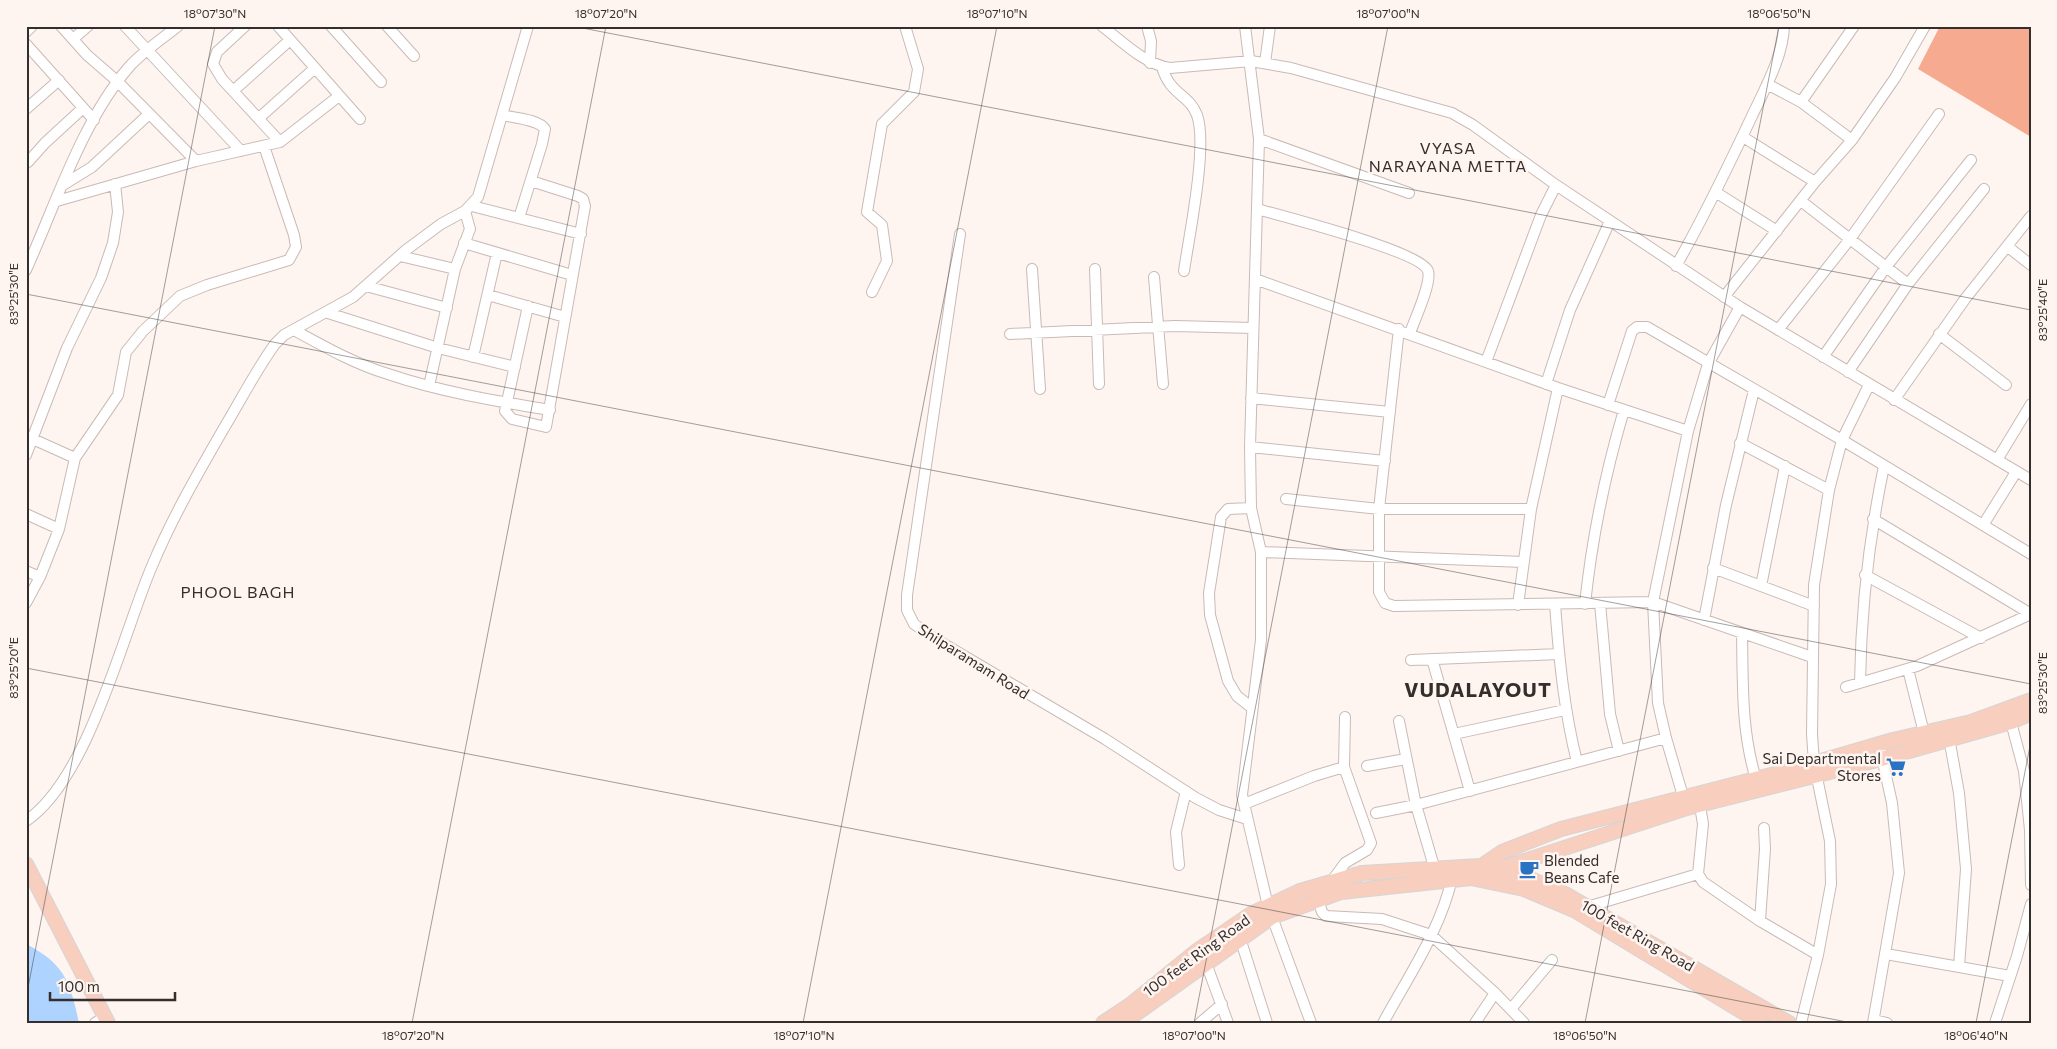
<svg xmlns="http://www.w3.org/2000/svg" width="2057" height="1049" viewBox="0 0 2057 1049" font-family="Commissioner,sans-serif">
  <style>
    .forest { fill: #f6ab90 }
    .water { fill: #afd3ff }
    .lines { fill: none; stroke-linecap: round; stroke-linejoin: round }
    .minor-casing { stroke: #c9bab5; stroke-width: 12 }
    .major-casing { stroke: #d6d5d5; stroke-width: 16 }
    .minor { stroke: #fff; stroke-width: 10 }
    .major { stroke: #f8cebf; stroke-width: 14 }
    .ticks { fill: none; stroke: #342e2c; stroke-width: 1; stroke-opacity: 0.45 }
    .labels { text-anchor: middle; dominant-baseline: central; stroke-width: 5; stroke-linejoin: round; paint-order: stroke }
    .street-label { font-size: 15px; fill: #342e2c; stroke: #fef5f1 }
    .poi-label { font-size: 15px; fill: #342e2c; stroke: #fef5f1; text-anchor: end }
    .neighbourhood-label { font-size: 16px; letter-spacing: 1px; fill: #342e2c; stroke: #fef5f1 }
    .district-label { font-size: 20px; font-weight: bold; letter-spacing: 1px; fill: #342e2c; stroke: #fef5f1 }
    .neatline { fill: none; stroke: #342e2c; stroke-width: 2 }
    .ticks-label { font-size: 12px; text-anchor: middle; fill: #342e2c }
  </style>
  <rect width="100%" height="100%" fill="#fef5f1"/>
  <path class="forest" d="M1940 26H2031V137L1918 69Z"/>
  <path class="water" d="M26 944C65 964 70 982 79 1023H26Z"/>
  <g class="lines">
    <defs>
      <path id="minor" d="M61 26 87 55 117 81 196 161
        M125 26 241 151
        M245 26 217 52 213 64 222 79 280 142
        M278 26 360 119
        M331 26 381 82
        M387 26 414 56
        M1102 26C1123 42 1144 64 1170 68L1251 61 1291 68 1452 113 1473 125 1556 185 1740 307 2031 480
        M1147 26 1151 41 1150 63
        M1245 26 1259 139 1250 447 1251 508 1261 552V640L1242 795 1268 906 1311 1023
        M26 32 32 26
        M73 39 88 26
        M26 44 94 120
        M1265 63 1270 26
        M1162 67C1170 95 1189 94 1197 115 1208 146 1189 236 1184 271
        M1767 84 1801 102 1852 140
        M233 91 290 40
        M1801 102 1854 26
        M26 109 59 80
        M502 115C514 118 538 119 545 129L542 144 519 218
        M259 118 315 68
        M1743 137 1815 182
        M1259 139 1409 193
        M28 162 45 143 83 108
        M63 185 92 167 149 114
        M1717 193 1777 231
        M57 201 196 161 280 142 339 96
        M1801 201 1908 284
        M472 206 581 234
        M1257 209C1282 216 1422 252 1428 271 1432 283 1414 321 1410 333
        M960 234 907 595V610L914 624 932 637 1105 739 1196 798 1219 810 1247 819
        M464 243 572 275
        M2008 247 2031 265
        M400 256 455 269
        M1676 266C1704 217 1728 167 1752 116 1765 88 1783 57 1784 26
        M1032 269 1040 389
        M1095 269 1099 384
        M26 270C55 206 82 121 129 67 142 52 162 39 178 26
        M1154 277 1163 384
        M1255 279 1558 388 1688 431
        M366 286 447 308
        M872 292 887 261 882 225 867 212 882 124 914 92 918 69 905 26
        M488 295 565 317
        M1724 297 1815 182 1852 140 1895 78 1925 26
        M528 306 505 411 512 419 546 427 585 206 583 199 578 196 531 181
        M328 313 438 348 515 367
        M1399 329 1379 509V592L1385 603 1394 606 1653 602 1812 657
        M294 330C325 347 355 364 388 374 441 392 496 401 550 410
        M1778 330 1850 239 1939 114
        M1010 334 1175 326 1253 328
        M1939 334 2006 385
        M473 357 497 253
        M1823 357 1886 267 1971 160
        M1486 362 1541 215 1556 185
        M1848 372 1908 284 1984 189
        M1546 384 1570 310 1610 221
        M429 386 455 269 470 229 465 211
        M1251 398 1390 412
        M1894 400 1965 299 2031 216
        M1608 405 1632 331 1637 327H1647L1842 440 2031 554
        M26 436 75 458
        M1740 443 1829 490
        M1250 447 1385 461
        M26 455 67 348 101 278 113 243 118 212 115 184
        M1997 460 2031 404
        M1286 499 1379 509H1531
        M1251 508 1228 509 1221 517 1209 593 1210 615 1228 681 1237 696 1252 708
        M26 514 59 529
        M1873 519 2031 614
        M1983 525 2016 472
        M1261 552 1524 562
        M1713 568 1814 606
        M26 571 40 577
        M1865 575 1981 638
        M1761 586 1785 466
        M26 603 40 577 59 529 75 458 118 395 126 352 143 331 180 296 207 285 289 260 296 247 294 235 264 146
        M1600 603 1610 714 1619 751
        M1555 604C1559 658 1564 710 1577 762
        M1585 604C1592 538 1605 474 1624 410
        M1518 605 1531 509 1558 388
        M1704 620 1726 505 1754 390
        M1742 633C1743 683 1741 730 1756 779
        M1432 659 1470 791
        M1411 660 1559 654
        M1908 669 1924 733
        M1860 683C1861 609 1869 538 1884 466
        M1846 687 1917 666 2031 614
        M1399 721 1416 805 1435 870
        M2011 722 2024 771 2030 830 2031 885
        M1454 734 1565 710
        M1949 738 1959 793 1966 869 1959 967
        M1367 766 1406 759
        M1685 803 1666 738 1658 703 1653 602 1688 431 1708 364 1740 307
        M1244 804 1314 776 1344 767
        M1700 806 1703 824 1698 874 1703 882 1760 921 1818 955
        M1376 813 1416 805 1666 738
        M26 821C89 778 122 636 152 566 172 518 198 473 224 428 241 400 256 370 275 344L284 335 353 297 406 250 441 224 465 211 478 197 528 26
        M1179 865 1176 832 1186 791
        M1331 882 1345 863 1367 850 1371 843 1344 767 1345 717
        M1318 900 1322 912 1326 916 1382 919 1431 935 1495 993 1524 1023
        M1587 907 1698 874
        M1760 921 1765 849 1764 828
        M1240 938 1267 1023
        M1886 954 2010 976
        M1206 963 1228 1023
        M1511 1009 1552 960
        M1874 1020 1887 1023
        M95 1023 105 1017
        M1200 1023 1222 1004
        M1383 1023C1408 977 1441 929 1452 878
        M1475 1023 1495 993
        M1801 1023 1818 955 1831 884 1830 841 1814 763 1812 734 1814 585 1829 490 1842 440 1869 385
        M1873 1023 1899 873 1892 803 1879 744
        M1995 1023 2017 956 2031 904"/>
      <path id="major" d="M26 864 108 1023
        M1477 869 1502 852 1561 829 1787 771 1893 740 1971 722 2031 700
        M1497 870 1687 808 1881 759 2011 722 2031 713
        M1103 1023 1130 1005 1198 950 1251 914 1300 891 1362 873 1480 866 1531 879 1565 894 1789 1023
        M1123 1023 1272 917 1341 892 1471 878 1524 889 1574 910 1761 1023"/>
    </defs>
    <use href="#minor" class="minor-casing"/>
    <use href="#major" class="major-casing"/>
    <use href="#minor" class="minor"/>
    <use href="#major" class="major"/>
  </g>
  <path class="ticks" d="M572 26 2031 310M26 294 2031 684M26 668 1852 1023M26 998 215 26M412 1023 606 26M803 1023 997 26M1194 1023 1388 26M1585 1023 1779 26M1976 1023 2031 741"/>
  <defs>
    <symbol id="supermarket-bare" viewBox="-9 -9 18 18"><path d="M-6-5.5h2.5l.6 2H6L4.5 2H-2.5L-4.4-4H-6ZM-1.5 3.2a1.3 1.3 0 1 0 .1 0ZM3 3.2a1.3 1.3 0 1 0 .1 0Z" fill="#2a73c4" stroke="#fef5f1" stroke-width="2.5" paint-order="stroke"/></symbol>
    <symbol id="cafe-bare" viewBox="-9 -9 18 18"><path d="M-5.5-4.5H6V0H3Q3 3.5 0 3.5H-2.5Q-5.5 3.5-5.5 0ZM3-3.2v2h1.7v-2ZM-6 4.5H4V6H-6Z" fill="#2a73c4" stroke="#fef5f1" stroke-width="2.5" paint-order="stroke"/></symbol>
  </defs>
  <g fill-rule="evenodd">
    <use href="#supermarket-bare" x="1882" y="753" width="28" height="28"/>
    <use href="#cafe-bare" x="1515" y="855" width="28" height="28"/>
  </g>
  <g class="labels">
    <g class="street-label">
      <text transform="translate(974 661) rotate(32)">Shilparamam Road</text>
      <text transform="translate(1638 935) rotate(30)">100 feet Ring Road</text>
      <text transform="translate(1196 955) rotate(-36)">100 feet Ring Road</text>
    </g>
    <g class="poi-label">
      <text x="1881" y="758">Sai Departmental<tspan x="1881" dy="17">Stores</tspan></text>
      <text x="1544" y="860" text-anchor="start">Blended<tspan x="1544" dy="17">Beans Cafe</tspan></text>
    </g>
    <g class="neighbourhood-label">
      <text x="1448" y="147">VYASA<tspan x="1448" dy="18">NARAYANA METTA</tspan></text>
      <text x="238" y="591">PHOOL BAGH</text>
    </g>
    <g class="district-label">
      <text x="1478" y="689">VUDALAYOUT</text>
    </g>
  </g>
  <rect width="2057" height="1049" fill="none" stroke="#fef5f1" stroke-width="55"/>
  <path d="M50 992v8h125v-8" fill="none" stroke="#342e2c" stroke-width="2.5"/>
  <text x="58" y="992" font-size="15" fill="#342e2c" stroke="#fef5f1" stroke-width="4" paint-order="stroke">100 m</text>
  <rect x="28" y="28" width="2002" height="994" class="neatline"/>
  <g class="ticks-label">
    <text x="215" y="18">18°07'30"N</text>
    <text x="606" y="18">18°07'20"N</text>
    <text x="997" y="18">18°07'10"N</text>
    <text x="1388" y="18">18°07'00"N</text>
    <text x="1779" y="18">18°06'50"N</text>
    <text transform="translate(14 294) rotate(-90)" y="4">83°25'30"E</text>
    <text transform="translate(2043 310) rotate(-90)" y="4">83°25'40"E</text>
    <text transform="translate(14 668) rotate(-90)" y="4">83°25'20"E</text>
    <text transform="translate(2043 683) rotate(-90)" y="4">83°25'30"E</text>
    <text x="413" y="1040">18°07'20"N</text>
    <text x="804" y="1040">18°07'10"N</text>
    <text x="1194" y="1040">18°07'00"N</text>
    <text x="1585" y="1040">18°06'50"N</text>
    <text x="1976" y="1040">18°06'40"N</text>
  </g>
</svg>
